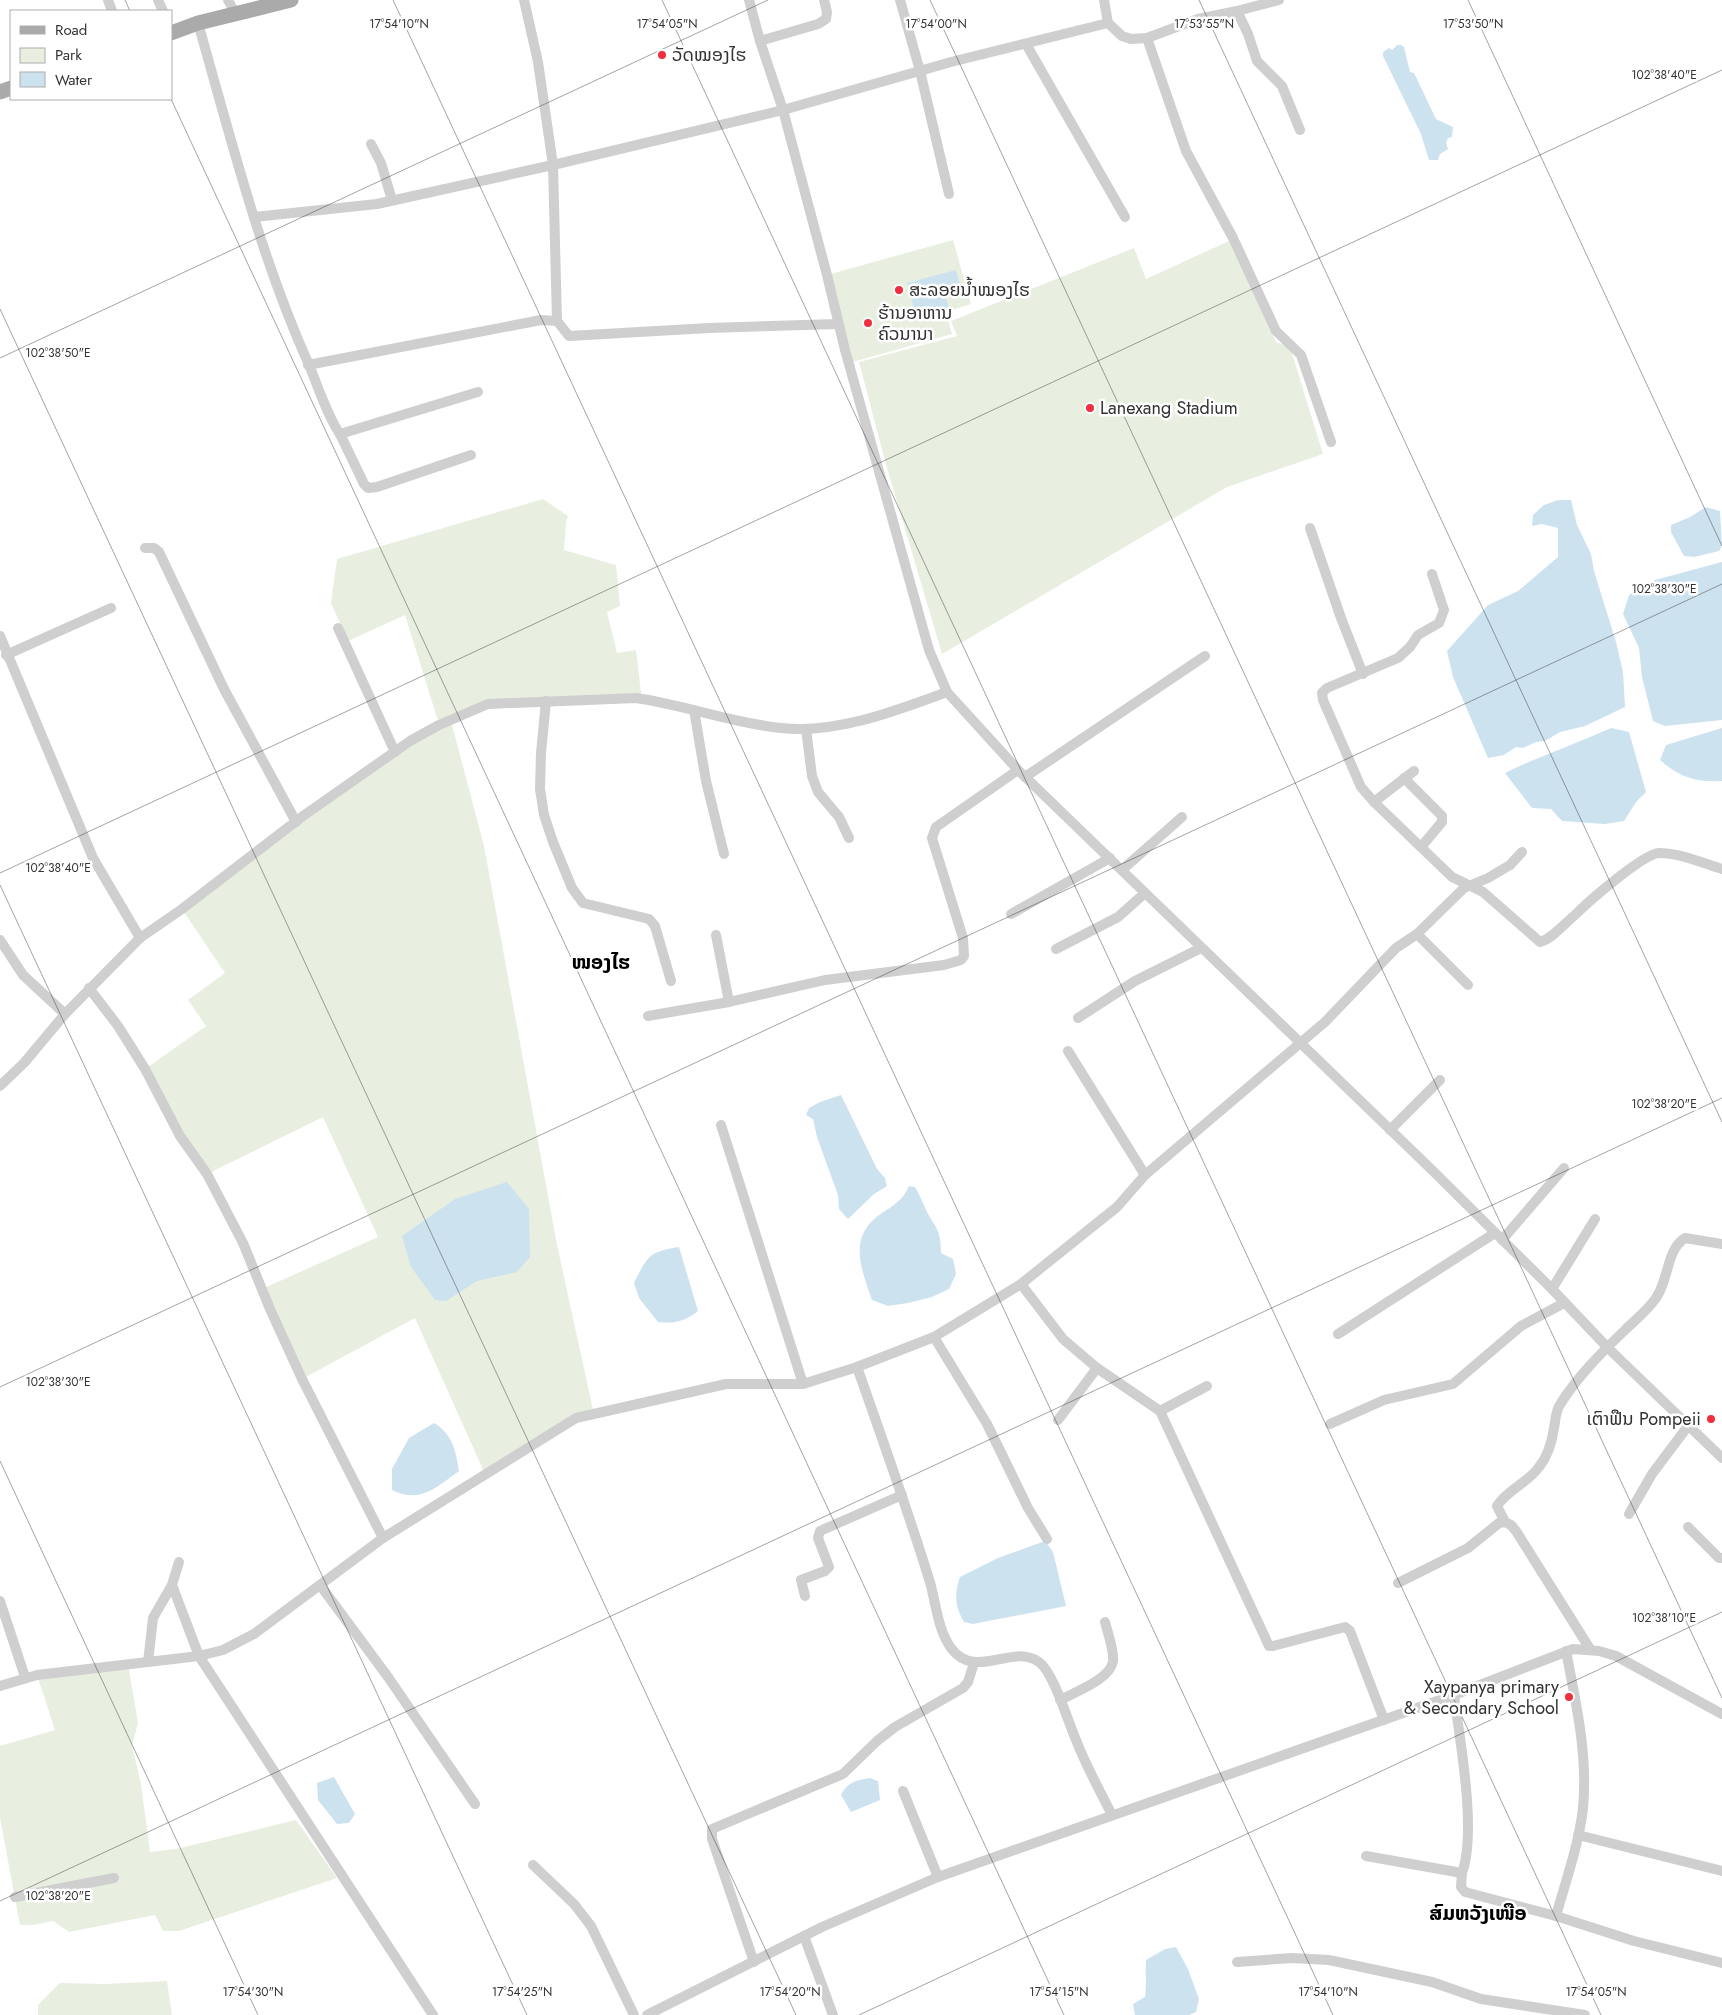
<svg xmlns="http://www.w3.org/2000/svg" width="1722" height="2015" font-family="Jost,'Noto Sans Lao',sans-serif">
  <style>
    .green { fill: #e8efe0 }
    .water { fill: #cce2ef }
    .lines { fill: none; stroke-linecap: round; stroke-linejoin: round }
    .street { stroke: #cfcfcf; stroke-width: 10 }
    .primary { stroke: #aaa; stroke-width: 15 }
    .ticks { fill: none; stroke: #323232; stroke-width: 1; stroke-opacity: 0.45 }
    .poi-dot { fill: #f02e3f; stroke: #fff; stroke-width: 2 }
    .labels { text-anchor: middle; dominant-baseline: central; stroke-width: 5; stroke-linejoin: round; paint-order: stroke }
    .poi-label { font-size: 18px; fill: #323232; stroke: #fff; text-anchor: start }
    .quarter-label { font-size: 20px; font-weight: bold; fill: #000; stroke: #fff }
    .ticks-label { font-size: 12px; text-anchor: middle; fill: #323232; stroke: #fff; stroke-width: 5; stroke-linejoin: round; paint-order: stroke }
  </style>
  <rect width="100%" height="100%" fill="#fff"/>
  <g class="green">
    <polygon points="953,240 971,304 946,312 952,334 849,363 827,275"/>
    <polygon points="1229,241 1276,342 1290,347 1323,454 1227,487 942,654 885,461 859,362 957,336 951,321 1134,248 1146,279"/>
    <polygon points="543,499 568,516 566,522 564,550 616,565 620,606 607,612 617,653 636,650 642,701 534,703 484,710 451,721 484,846 557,1245 594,1414 485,1474 415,1318 302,1379 262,1289 378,1237 323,1117 207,1174 145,1069 206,1026 188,1000 225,973 182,909 439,724 405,615 348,641 331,603 337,559"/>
    <polygon points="128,1664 138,1723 132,1746 141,1784 150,1852 176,1849 296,1820 337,1878 179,1931 163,1931 155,1915 69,1932 53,1921 33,1925 20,1925 0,1818 0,1746 55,1730 37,1675"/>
    <polygon points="167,1981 172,2015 38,2015 38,2005 60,1983 105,1984"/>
  </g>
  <g class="water">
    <polygon points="1397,45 1401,45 1404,47 1410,72 1414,73 1436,119 1453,127 1452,137 1448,138 1446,143 1448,149 1440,154 1438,160 1429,160 1421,134 1383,56 1383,52 1389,48 1392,50"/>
    <polygon points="956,270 960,285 944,290 949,308 916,316 907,283"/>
    <polygon points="1558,500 1571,500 1577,525 1591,554 1594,571 1616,642 1623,672 1625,707 1585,726 1560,732 1545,741 1536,742 1523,748 1516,747 1504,755 1488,758 1453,677 1447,651 1488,605 1518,591 1558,557 1558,528 1542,524 1532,526 1533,515 1544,505"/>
    <polygon points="1706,507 1720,511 1722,545 1719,551 1694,557 1684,556 1671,532 1671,525 1690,517"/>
    <polygon points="1722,562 1722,720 1665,726 1653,721 1642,677 1639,648 1623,614 1629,595 1655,580"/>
    <path d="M1611,728l18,4 17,60 -10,10 -12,19 -19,3 -43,-3 -11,-12 -19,-1 -27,-35c34,-17 71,-29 106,-45z"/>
    <path d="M1722,728v53c-27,1 -41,-3 -62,-21l6,-15z"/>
    <polygon points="841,1095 877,1169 885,1178 887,1186 874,1194 848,1219 839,1209 838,1195 817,1137 813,1119 806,1115 809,1108 820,1102"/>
    <polygon points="507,1182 529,1209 530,1257 517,1272 477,1281 446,1301 435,1300 411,1267 402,1236 455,1199"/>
    <path d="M909,1186l6,1c5,8 8,17 12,25 10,18 14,19 14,41l12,6 3,15 -7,15 -17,8 -24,6 -20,3 -16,-6c-11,-32 -25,-64 10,-87 11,-7 22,-14 27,-27z"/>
    <path d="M679,1247l19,64c-12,10 -24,13 -40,11l-19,-24 -5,-15c14,-27 14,-31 45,-36z"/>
    <path d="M434,1423c18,11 22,27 25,48 -22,16 -39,33 -67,19v-21l17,-31z"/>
    <path d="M1045,1541l8,11 13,54 -93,18 -9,-2c-9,-15 -10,-29 -4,-45l38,-19z"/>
    <polygon points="334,1777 355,1814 349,1823 337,1824 318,1800 317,1783"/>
    <path d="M870,1778l8,3 2,19 -29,12 -10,-17c6,-13 16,-15 29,-17z"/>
    <path d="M1176,1947l12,22 11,30 -3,13 -7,3h-54l-2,-11 12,-7c2,-13 0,-24 1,-37l19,-11z"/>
  </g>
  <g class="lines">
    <g class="street">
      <polyline points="108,0 112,11"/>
      <polyline points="158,0 163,11"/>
      <polyline points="228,0 235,13"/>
      <polyline points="524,0 538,62 553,165 557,321"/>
      <polyline points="749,0 760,41 783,110 827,275 845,350 929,650 947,692 1018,770 1432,1170 1552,1289 1607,1347 1722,1458"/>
      <polyline points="900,0 920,71 949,194"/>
      <polyline points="1104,0 1108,23 1122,36 1131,39 1147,38 1198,19 1237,11 1279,0"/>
      <polyline points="1237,11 1248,34 1257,61 1282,86 1300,130"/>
      <path d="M198,23c33,116 62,233 111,342 9,21 18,51 31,69l138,-42"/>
      <polyline points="1147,38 1186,151 1233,238 1276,331 1301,355 1331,442"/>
      <polyline points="760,41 818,24 826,19 827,12 824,0"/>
      <polyline points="1026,44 1125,217"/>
      <polyline points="371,144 381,163 392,200"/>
      <polyline points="254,217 377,204 553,165 783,110 951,62 1108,23"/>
      <polyline points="308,365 541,320 557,321 569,336 709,328 838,324"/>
      <polyline points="340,434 364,484 368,488 377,487 471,455"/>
      <polyline points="1310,528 1341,618 1363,674"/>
      <polyline points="145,548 154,548 159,552 224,689 296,822"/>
      <path d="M1432,574l12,36 -5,13 -21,12 -8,12 -12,11 -71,30 -5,5 1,7 38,87 13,15 78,75 31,15 57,50c13,-4 25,-19 36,-28 13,-13 67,-60 83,-61 21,0 43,10 63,16"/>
      <polyline points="338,628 395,752"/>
      <polyline points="0,636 93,858 140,938"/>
      <polyline points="6,655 111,608"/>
      <polyline points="546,701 541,753 540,789 544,815 553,842 572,888 583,903 649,919 655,926 671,981"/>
      <polyline points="694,710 706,781 724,854"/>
      <polyline points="806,729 812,776 818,792 839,817 849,838"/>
      <polyline points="1025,777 1205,656"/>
      <polyline points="1404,778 1442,816 1442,822 1421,847"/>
      <polyline points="1374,802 1414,771"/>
      <polyline points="1122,870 1182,817"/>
      <polyline points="1011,914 1110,858"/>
      <polyline points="1417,934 1468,985"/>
      <polyline points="716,935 729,1002"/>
      <polyline points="0,940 23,975 65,1014"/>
      <polyline points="1056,949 1118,917 1145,893"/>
      <polyline points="89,988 118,1026 145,1069 180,1136 207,1174 243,1243 270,1309 302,1379 383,1538"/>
      <polyline points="648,1016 729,1002 825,980 944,965 961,960 964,956 963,938 932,838 936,827 1018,770"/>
      <polyline points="1078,1018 1135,981 1201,948"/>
      <polyline points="1068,1051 1145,1175"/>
      <path d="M0,1086l24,-23 41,-49 75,-76 42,-29 121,-93 107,-75 29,-16 49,-21 148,-6c49,7 96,25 145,30 56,6 114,-17 166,-36"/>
      <polyline points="721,1125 803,1384"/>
      <polyline points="1390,1130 1440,1080"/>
      <polyline points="1502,1240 1564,1168"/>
      <polyline points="1021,1284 1063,1339 1097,1368 1160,1411 1269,1646 1273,1646 1345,1627 1350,1631 1384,1720"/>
      <polyline points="1552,1289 1595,1219"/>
      <polyline points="1338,1334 1495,1233"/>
      <polyline points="934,1337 987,1424 1028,1508 1047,1539"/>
      <path d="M857,1367c25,71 50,141 72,212 7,22 8,50 22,69 24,33 61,-5 88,14 15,11 29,60 37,78 10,26 24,51 36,75"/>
      <polyline points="1160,1411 1207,1386"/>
      <polyline points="1058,1420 1097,1368"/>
      <polyline points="1330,1424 1384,1400 1453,1384 1521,1326 1564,1303"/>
      <polyline points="1629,1514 1652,1474 1688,1426"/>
      <polyline points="1688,1527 1719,1558 1722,1558"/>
      <polyline points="179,1562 172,1585 199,1656 433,2015"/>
      <polyline points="1398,1583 1468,1548 1499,1523 1505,1522"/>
      <polyline points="320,1585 388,1677 475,1804"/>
      <polyline points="805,1596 801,1580 825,1571 829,1567 818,1538 820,1531 902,1495"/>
      <polyline points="0,1601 25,1677"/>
      <path d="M1590,1649l-74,-118 -5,-6 -6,-3 -8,-16c11,-17 31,-23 42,-39 9,-11 13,-25 15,-39 2,-9 1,-17 7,-25 17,-27 40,-50 63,-72 10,-10 24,-21 32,-33 13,-18 10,-48 29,-60l37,6"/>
      <polyline points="148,1662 153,1618 172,1585"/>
      <polyline points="0,1686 37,1675 199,1656 223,1650 254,1634 383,1538 576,1418 726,1384 803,1384 857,1367 934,1337 1021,1284 1117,1207 1145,1175 1325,1022 1396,948 1417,934 1464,888 1488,878 1510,865 1522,852"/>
      <path d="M1454,1695c6,46 23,137 8,178"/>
      <path d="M1060,1700c15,-8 51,-21 53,-39 1,-12 -5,-27 -8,-39"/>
      <polyline points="903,1791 938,1877"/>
      <polyline points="1578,1835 1722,1871"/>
      <polyline points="1366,1856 1462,1873 1461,1887 1465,1892 1556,1916 1634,1941 1722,1963"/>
      <polyline points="533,1865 574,1904 591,1926 634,2015"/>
      <polyline points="15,1897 114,1878"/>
      <path d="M1556,1916c10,-36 23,-72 27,-108 5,-53 -7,-105 -17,-157"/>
      <polyline points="804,1936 833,2015"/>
      <polyline points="754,1962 712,1839 712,1829 843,1774 877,1741 895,1727 963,1688 968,1682 974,1663"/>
      <polyline points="1237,1962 1292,1958 1329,1960 1432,1982 1481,1999 1585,2015"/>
      <polyline points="647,2015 822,1927 938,1877 1454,1695 1573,1649 1599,1651 1616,1656 1722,1714"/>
    </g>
    <g class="primary">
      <polyline points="171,33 198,23 291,0"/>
      <polyline points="0,92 11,88"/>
    </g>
  </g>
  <path class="ticks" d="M125,0l5,11M393,0l940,2015M662,0l939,2015M930,0l792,1698M1199,0l523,1122M1468,0l254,546M171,99l893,1916M0,309l796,1706M0,358l768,-358M0,873l1722,-803M0,885l527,1130M0,1387l1722,-803M0,1461l258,554M0,1901l1722,-803M859,2015l863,-403"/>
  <g class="poi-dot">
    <circle cx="662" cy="55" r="5"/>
    <circle cx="899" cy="290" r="5"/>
    <circle cx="868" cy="323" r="5"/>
    <circle cx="1090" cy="408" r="5"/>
    <circle cx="1711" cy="1419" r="5"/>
    <circle cx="1569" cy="1697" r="5"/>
  </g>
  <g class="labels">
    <g class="poi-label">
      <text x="672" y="55">ວັດໝອງໄຮ</text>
      <text x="909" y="290">ສະລອຍນ້ຳໝອງໄຮ</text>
      <text x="878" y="313">ຮ້ານອາຫານ<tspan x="878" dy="21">ຄົວນານາ</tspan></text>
      <text x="1100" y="408">Lanexang Stadium</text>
      <text x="1701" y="1419" text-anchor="end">ເຕົາຟືນ Pompeii</text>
      <text x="1559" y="1687" text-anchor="end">Xaypanya primary<tspan x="1559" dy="21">&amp; Secondary School</tspan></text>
    </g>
    <g class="quarter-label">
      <text x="601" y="962">ໜອງໄຮ</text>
      <text x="1478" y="1913">ສົມຫວັງເໜືອ</text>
    </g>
  </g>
  <g class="ticks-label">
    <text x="667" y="28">17°54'05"N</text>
    <text x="1204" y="28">17°53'55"N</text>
    <text x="399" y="28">17°54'10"N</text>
    <text x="936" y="28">17°54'00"N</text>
    <text x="1473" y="28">17°53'50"N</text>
    <text x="1664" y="79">102°38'40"E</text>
    <text x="58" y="357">102°38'50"E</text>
    <text x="1664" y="593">102°38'30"E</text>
    <text x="58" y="872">102°38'40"E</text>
    <text x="1664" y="1108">102°38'20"E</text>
    <text x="58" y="1386">102°38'30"E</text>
    <text x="1664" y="1622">102°38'10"E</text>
    <text x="58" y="1900">102°38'20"E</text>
    <text x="253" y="1996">17°54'30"N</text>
    <text x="522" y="1996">17°54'25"N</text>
    <text x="790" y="1996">17°54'20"N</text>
    <text x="1059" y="1996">17°54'15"N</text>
    <text x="1328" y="1996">17°54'10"N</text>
    <text x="1596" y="1996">17°54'05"N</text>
  </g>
  <rect x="10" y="10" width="162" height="90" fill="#ffffff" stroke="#adadad"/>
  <rect x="20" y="26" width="25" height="8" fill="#aaaaaa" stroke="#adadad"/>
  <text x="55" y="35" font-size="15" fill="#323232">Road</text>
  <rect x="20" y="48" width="25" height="15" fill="#e8efe0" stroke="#adadad"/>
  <text x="55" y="60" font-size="15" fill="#323232">Park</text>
  <rect x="20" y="72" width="25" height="15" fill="#cce2ef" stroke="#adadad"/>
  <text x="55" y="85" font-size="15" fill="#323232">Water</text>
</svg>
